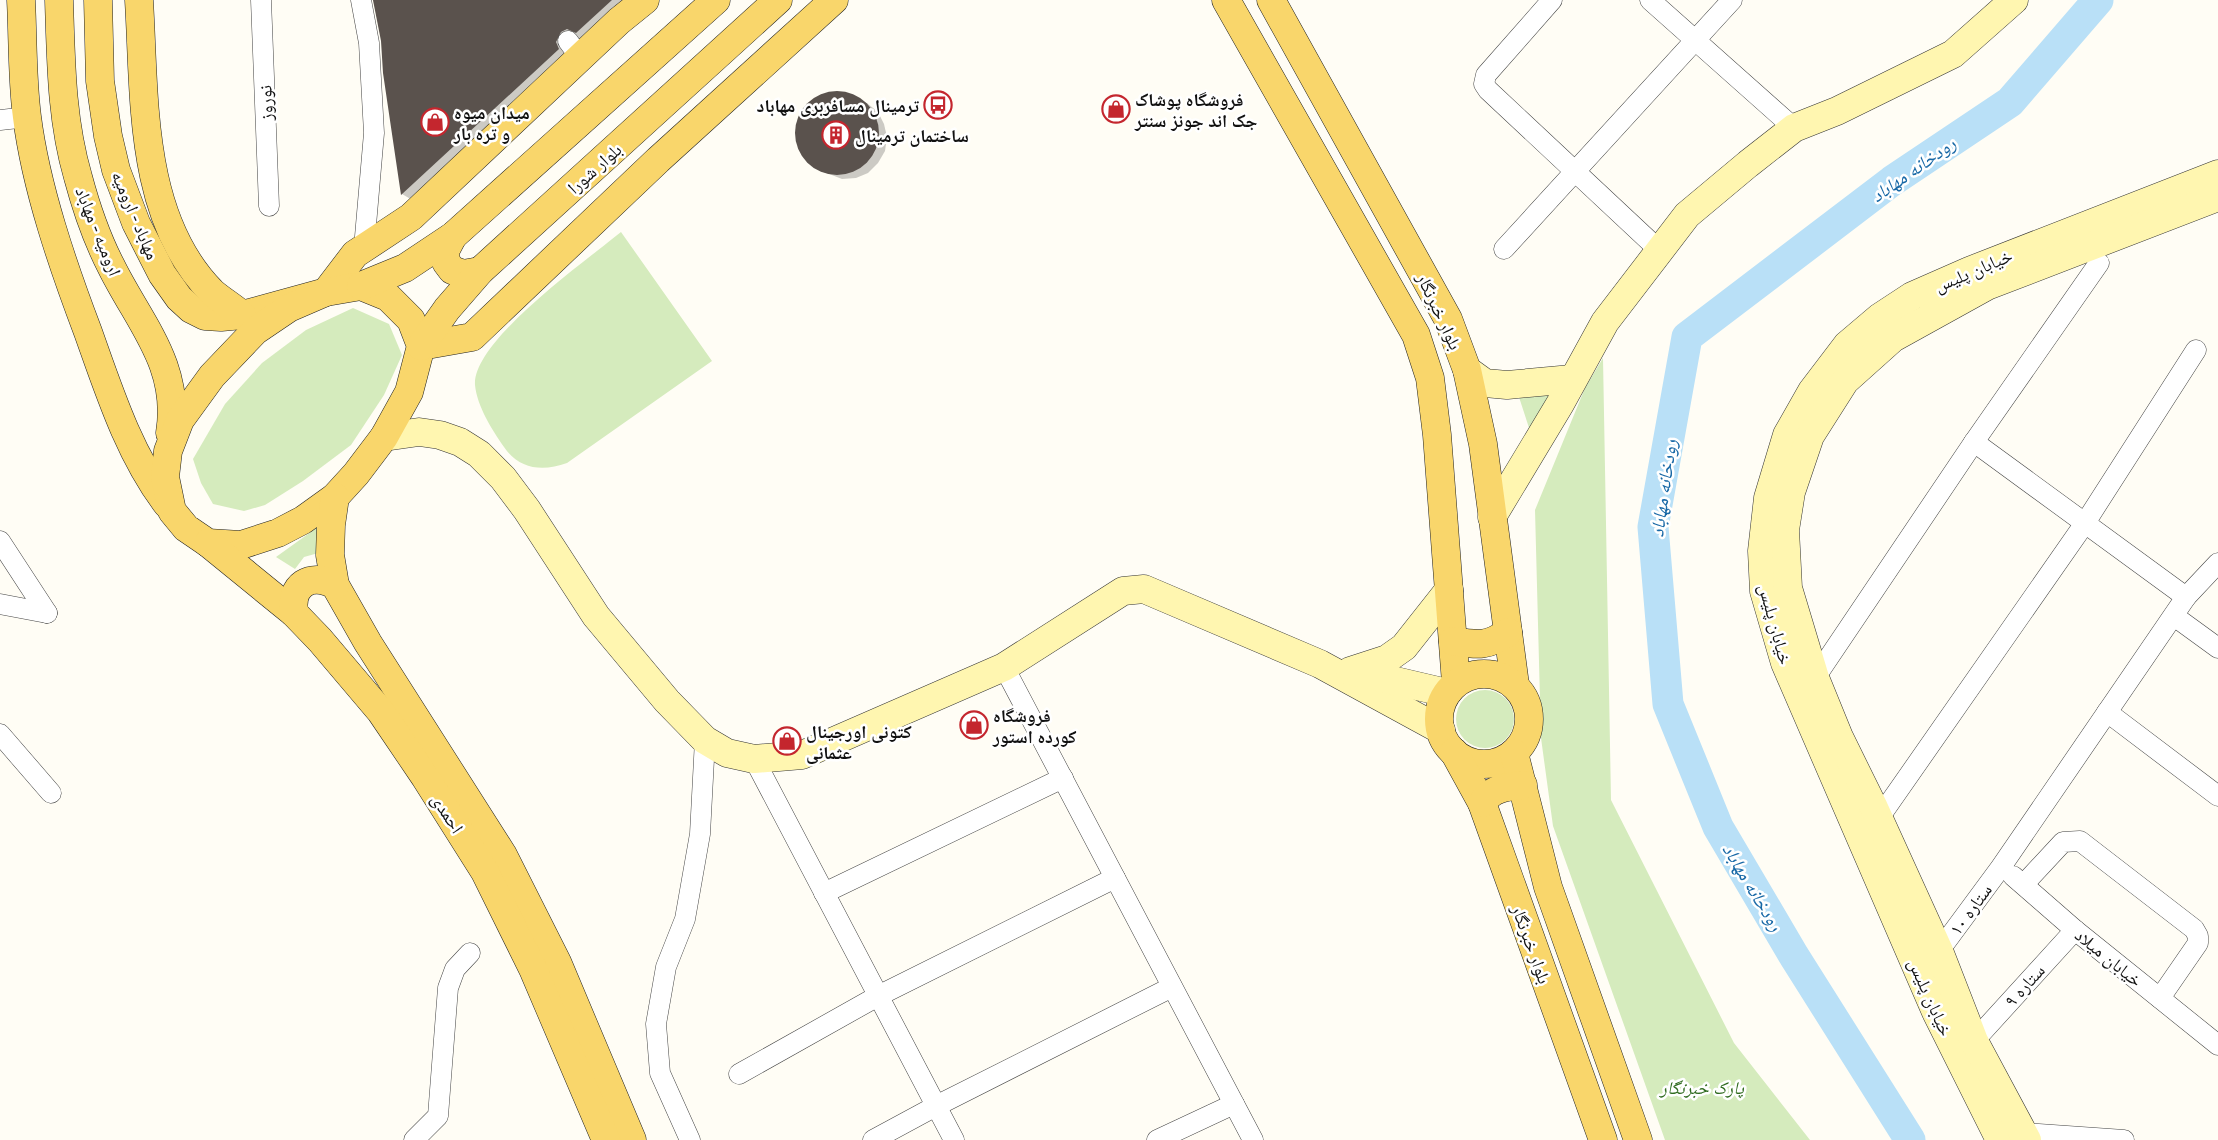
<svg xmlns="http://www.w3.org/2000/svg" width="2218" height="1140" font-family="'Noto Serif','Noto Naskh Arabic',serif">
  <style>
    .green { fill: #d5ebbd }
    .shadow { fill: #0003 }
    .lines { fill: none; stroke-linecap: round; stroke-linejoin: round }
    .river { stroke: #b9e0f7; stroke-width: 31 }
    .building { fill: #5a524d }
    .street-casing { stroke: #444; stroke-width: 21 }
    .secondary-casing { stroke: #333; stroke-width: 29 }
    .primary-casing { stroke: #222; stroke-width: 29 }
    .street { stroke: #fff; stroke-width: 20 }
    .secondary { stroke: #fff6b0; stroke-width: 28 }
    .primary { stroke: #f9d66b; stroke-width: 28 }
    .labels { text-anchor: middle; dominant-baseline: central; stroke-width: 5; stroke-linejoin: round; paint-order: stroke }
    .poi-label { font-size: 18px; font-weight: bold; fill: #111; stroke: #fff; text-anchor: start }
    .street-label { font-size: 18px; fill: #111; stroke: #fff }
    .park-label { font-size: 18px; font-style: italic; fill: #2f6b1f; stroke: #fff }
    .water-label { font-size: 19px; font-style: italic; fill: #1768a6; stroke: #fff }
  </style>
  <rect width="100%" height="100%" fill="#fffdf5"/>
  <g class="green">
    <path d="M621,232l91,129 -145,102c-25,9 -48,6 -63,-16 -12,-17 -27,-41 -29,-62 -3,-44 112,-125 146,-153z"/>
    <polygon points="353,308 389,324 402,355 384,395 351,445 303,481 265,505 244,511 213,504 201,483 193,459 225,404 262,363 306,330"/>
    <polygon points="1603,358 1611,800 1734,1043 1810,1140 1665,1140 1553,826 1541,738 1535,510 1585,388"/>
    <polygon points="1560,389 1532,437 1517,391"/>
    <polygon points="322,524 322,552 304,557 295,569 276,557"/>
    <circle cx="1485" cy="719" r="29"/>
  </g>
  <g class="shadow">
    <polygon points="373,0 640,0 419,204 402,194 382,41"/>
    <polygon points="833,92 846,93 868,104 878,112 884,124 887,137 885,151 878,163 868,173 856,178 842,179 819,170 808,162 800,151 796,138 796,125 801,112 809,102 821,95"/>
  </g>
  <g class="lines">
    <polyline class="river" points="1910,1140 1794,956 1718,827 1668,704 1653,527 1687,337 1892,181 2010,102 2098,0"/>
  </g>
  <g class="building">
    <polygon points="373,0 612,0 576,33 567,29 561,32 556,42 559,49 401,195 383,73 381,41"/>
    <circle cx="837" cy="133" r="42"/>
  </g>
  <g class="lines">
    <g class="street-casing">
      <g id="street">
        <polyline points="261,0 269,206"/>
        <polyline points="361,0 369,43 374,133 364,248"/>
        <polyline points="1552,0 1486,75 1484,84 1488,90 1659,250"/>
        <polyline points="1650,0 1794,128"/>
        <polyline points="568,41 580,57"/>
        <polyline points="0,120 27,117"/>
        <polyline points="1504,249 1732,0"/>
        <polyline points="1974,442 2186,597"/>
        <polyline points="0,541 47,613"/>
        <polyline points="0,604 47,613"/>
        <polyline points="2174,616 2218,648"/>
        <polyline points="1004,667 1253,1140"/>
        <polyline points="1815,678 1974,442 2099,263"/>
        <polyline points="2107,712 2218,796"/>
        <polyline points="0,734 51,793"/>
        <polyline points="754,759 954,1140"/>
        <polyline points="1879,818 2085,523 2196,350"/>
        <polyline points="2013,876 2075,930 2218,1045"/>
        <polyline points="2024,884 2063,842 2080,841 2194,929 2198,936 2198,943 2160,998"/>
        <polyline points="824,893 1063,778"/>
        <polyline points="1939,951 2001,867 2186,597 2218,563"/>
        <polyline points="1974,1041 2075,930"/>
        <polyline points="739,1074 878,996 1115,878"/>
        <polyline points="2023,1133 2124,1140"/>
        <polyline points="414,1140 438,1116 448,988 455,969 470,953"/>
        <polyline points="690,1140 660,1073 656,1024 666,967 685,919 700,834 705,740"/>
        <polyline points="873,1140 936,1106 1172,987"/>
        <polyline points="1157,1140 1234,1104"/>
      </g>
    </g>
    <g class="secondary-casing">
      <g id="secondary">
        <polyline points="1467,370 1485,383 1507,385 1572,379"/>
        <polyline points="384,437 419,432 440,435 460,442 479,454 503,478 527,510 596,616 667,701 705,740 727,753 754,759 802,755 1004,667 1123,591 1144,589 1320,664 1441,730"/>
        <polyline points="1492,517 1560,404 1605,322 1687,215 1748,164 1794,128 1837,111 1953,54 2014,0"/>
        <polyline points="1350,671 1387,659 1404,647 1449,590"/>
        <polyline points="1353,671 1447,693"/>
        <polyline points="2000,1140 1936,1012 1785,663 1764,591 1762,551 1768,498 1787,435 1812,391 1847,345 1880,317 1912,296 1969,271 2218,174"/>
        <polyline points="2027,1140 1974,1041 1939,951 1874,808 1839,737 1815,678 1788,588 1785,530 1791,492 1810,436 1845,381 1893,338 1987,286 2218,197"/>
      </g>
    </g>
    <g class="primary-casing">
      <g id="primary">
        <path d="M21,0c2,39 1,79 6,117 9,71 36,149 61,215 21,59 41,122 79,172"/>
        <path d="M59,0c2,60 2,119 19,177 8,30 19,62 33,89 28,57 70,99 59,167"/>
        <polyline points="98,0 100,81 108,136 116,170 136,223 162,274 179,298 191,309 205,316 221,317 242,315 326,292 355,254 411,217 619,21 645,0"/>
        <path d="M139,0c6,97 -1,217 73,292 9,8 21,15 30,23"/>
        <polyline points="1226,0 1416,335 1430,378 1437,435 1456,683"/>
        <polyline points="1271,0 1448,319 1467,370 1483,444 1515,685"/>
        <polyline points="453,236 445,251 446,262 452,270 463,274 480,271"/>
        <polygon points="361,286 388,297 411,320 421,346 409,392 384,437 356,474 335,497 303,520 278,533 241,545 208,543 186,528 172,511 165,477 168,451 180,420 212,376 255,331 289,308 326,292"/>
        <polyline points="361,286 405,268 453,236 716,0"/>
        <polyline points="421,346 472,337 658,160 834,0"/>
        <polyline points="421,346 447,309 480,271 778,0"/>
        <polyline points="335,497 331,525 330,555 335,585 368,643 503,855 557,962 632,1140"/>
        <polyline points="208,543 294,613 320,640 381,712 425,777 485,872 533,969 606,1140"/>
        <path d="M294,613c-4,-28 16,-41 41,-28"/>
        <path d="M1453,641c24,4 35,6 55,-9"/>
        <circle cx="1484" cy="719" r="45"/>
        <polyline points="1454,752 1482,803 1603,1140"/>
        <polyline points="1514,753 1548,887 1638,1140"/>
        <path d="M1482,803c10,-15 23,-16 41,-18"/>
      </g>
    </g>
    <use href="#street" class="street"/>
    <use href="#secondary" class="secondary"/>
    <use href="#primary" class="primary"/>
  </g>
  <defs>
    <g id="bus-ring" transform="scale(1.4375)"><circle r="9.5" fill="#fff" stroke="#c4262e" stroke-width="1.5"/><path d="M-5-6H5V4H4V6H2V4H-2V6H-4V4H-5ZM-3.5-4V0h7V-4ZM-3.5 1.2v1.5H-2V1.2ZM2 1.2v1.5H3.5V1.2Z" fill="#c4262e"/></g>
    <g id="shop-ring" transform="scale(1.4375)"><circle r="9.5" fill="#fff" stroke="#c4262e" stroke-width="1.5"/><path d="M-5-2.5h2.3a2.7 3.5 0 0 1 5.4 0H5L5.5 6h-11ZM-1.5-2.5h3a1.5 2.3 0 0 0-3 0Z" fill="#c4262e"/></g>
    <g id="building-ring" transform="scale(1.4375)"><circle r="9.5" fill="#fff" stroke="#c4262e" stroke-width="1.5"/><path d="M-4-6H4V6H1V3H-1V6H-4ZM-2.5-4.3h1.7v1.8h-1.7ZM.8-4.3h1.7v1.8H.8ZM-2.5-1h1.7V.8h-1.7ZM.8-1h1.7V.8H.8Z" fill="#c4262e"/></g>
  </defs>
  <g fill-rule="evenodd">
    <use href="#bus-ring" x="938" y="105"/>
    <use href="#shop-ring" x="1116" y="109"/>
    <use href="#shop-ring" x="435" y="122"/>
    <use href="#building-ring" x="836" y="135"/>
    <use href="#shop-ring" x="974" y="725"/>
    <use href="#shop-ring" x="787" y="741"/>
  </g>
  <g class="labels">
    <g class="poi-label">
      <text x="1135" y="99">فروشگاه پوشاک<tspan x="1135" dy="21">جک اند جونز سنتر</tspan></text>
      <text x="919" y="105" text-anchor="end">ترمینال مسافربری مهاباد</text>
      <text x="454" y="112">میدان میوه<tspan x="454" dy="21">و تره بار</tspan></text>
      <text x="855" y="135">ساختمان ترمینال</text>
      <text x="993" y="715">فروشگاه<tspan x="993" dy="21">کورده استور</tspan></text>
      <text x="806" y="731">کتونی اورجینال<tspan x="806" dy="21">عثمانی</tspan></text>
    </g>
    <g class="street-label">
      <text transform="translate(265 103) rotate(-92)">نوروز</text>
      <text transform="translate(594 168) rotate(-42)">بلوار شورا</text>
      <text transform="translate(136 215) rotate(67)">مهاباد - ارومیه</text>
      <text transform="translate(99 231) rotate(68)">ارومیه - مهاباد</text>
      <text transform="translate(1973 270) rotate(-23)">خیابان پلیس</text>
      <text transform="translate(1440 311) rotate(65)">بلوار خبرنگار</text>
      <text transform="translate(1776 624) rotate(75)">خیابان پلیس</text>
      <text transform="translate(448 813) rotate(57)">احمدی</text>
      <text transform="translate(1970 909) rotate(-54)">ستاره ۱۰</text>
      <text transform="translate(1532 944) rotate(70)">بلوار خبرنگار</text>
      <text transform="translate(2109 957) rotate(39)">خیابان میلاد</text>
      <text transform="translate(2024 985) rotate(-48)">ستاره ۹</text>
      <text transform="translate(1931 997) rotate(66)">خیابان پلیس</text>
    </g>
    <g class="park-label">
      <text x="1702" y="1087">پارک خبرنگار</text>
    </g>
    <g class="water-label">
      <text transform="translate(1913 169) rotate(-35)">رودخانه مهاباد</text>
      <text transform="translate(1663 488) rotate(-82)">رودخانه مهاباد</text>
      <text transform="translate(1753 887) rotate(59)">رودخانه مهاباد</text>
    </g>
  </g>
</svg>
